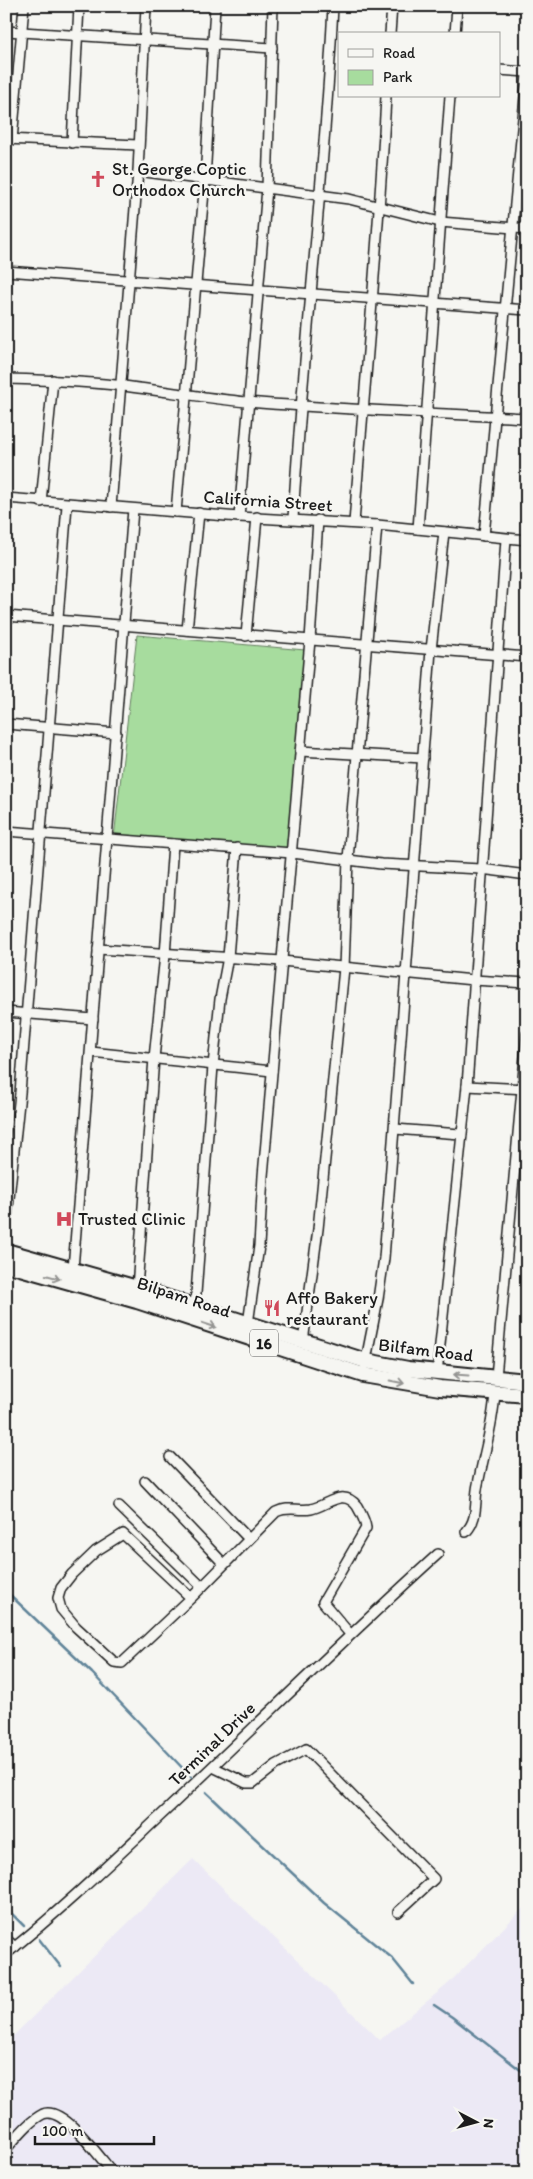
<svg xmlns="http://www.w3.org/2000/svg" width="533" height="2179" font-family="Itim,sans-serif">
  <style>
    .built { fill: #ece9f5 }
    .green { fill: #a7dc9e; stroke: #627c5d }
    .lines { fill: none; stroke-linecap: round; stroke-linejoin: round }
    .stream { stroke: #608499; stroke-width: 2.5 }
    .minor-casing { stroke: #1c1c1c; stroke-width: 12 }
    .primary-casing { stroke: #1c1c1c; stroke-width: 18 }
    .minor { stroke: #f6f6f2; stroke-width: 9 }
    .primary { stroke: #f6f6f2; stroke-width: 14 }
    .oneway { stroke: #949492 }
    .labels { text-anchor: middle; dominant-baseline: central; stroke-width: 5; stroke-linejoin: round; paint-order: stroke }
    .shield { fill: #f6f6f2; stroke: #5d5d5c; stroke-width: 1 }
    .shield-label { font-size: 16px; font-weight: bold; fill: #1c1c1c }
    .poi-label { font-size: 18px; fill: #1c1c1c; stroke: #f6f6f2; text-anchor: start }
    .street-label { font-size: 18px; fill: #1c1c1c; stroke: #f6f6f2 }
  </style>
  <rect width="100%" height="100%" fill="#f6f6f2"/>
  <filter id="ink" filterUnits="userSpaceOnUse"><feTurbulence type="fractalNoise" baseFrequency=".02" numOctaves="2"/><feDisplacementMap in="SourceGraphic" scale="10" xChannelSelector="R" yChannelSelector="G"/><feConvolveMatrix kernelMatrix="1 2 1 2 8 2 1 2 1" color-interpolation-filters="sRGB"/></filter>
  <g filter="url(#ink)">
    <polygon class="built" points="193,1859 380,2040 448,1984 527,1904 527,2173 6,2173 6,2043"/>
    <polygon class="green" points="137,635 305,650 286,853 114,838"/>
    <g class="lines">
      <g class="stream">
        <polyline points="6,1591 92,1673 191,1777"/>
        <polyline points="206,1792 324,1903 392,1958 413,1984"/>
        <polyline points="6,1908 24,1926"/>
        <polyline points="39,1939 61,1967"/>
        <polyline points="434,2005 452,2017 527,2075"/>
      </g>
      <g class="minor-casing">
        <g id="minor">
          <polyline points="6,31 272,48"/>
          <polyline points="390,34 392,6"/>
          <polyline points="455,34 457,6"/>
          <polyline points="499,70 527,72"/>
          <polyline points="6,139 138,145"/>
          <polyline points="12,140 24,6"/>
          <polyline points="72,143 79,6"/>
          <polyline points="138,171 349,199 440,222 527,229"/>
          <polyline points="6,271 527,310"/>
          <path d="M6,379c39,1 79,2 117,7 42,5 83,12 124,16 93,8 187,11 280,16"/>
          <polyline points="6,498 239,517 377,525 527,540"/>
          <polyline points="41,502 53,380"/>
          <polyline points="111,507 138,171 146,6"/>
          <polyline points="176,512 205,180 215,6"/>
          <polyline points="6,515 7,498"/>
          <polyline points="239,517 267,188 273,6"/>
          <path d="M293,519c10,-171 32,-341 40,-513"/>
          <path d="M354,523c11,-142 25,-284 32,-427"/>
          <polyline points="418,529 450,96"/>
          <polyline points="484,536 527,75"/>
          <polyline points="6,616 527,657"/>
          <polyline points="187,630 199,513"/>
          <polyline points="246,636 257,517"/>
          <polyline points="6,724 116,733"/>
          <polyline points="300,751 423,758"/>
          <polyline points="6,831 292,853 381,864 481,869 527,875"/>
          <polyline points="98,949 282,961 473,980 527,983"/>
          <polyline points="6,1012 93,1019"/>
          <polyline points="91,1052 272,1071"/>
          <polyline points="467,1086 527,1089"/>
          <polyline points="395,1129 460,1134"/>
          <polyline points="6,1227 20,1093 67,505"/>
          <polyline points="73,1269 133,509"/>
          <polyline points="137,1288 154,1058 165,955 173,844"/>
          <polyline points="195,1307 213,1066 220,999 228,957 237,848"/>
          <polyline points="248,1324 259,1246 263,1176 310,640 318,520"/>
          <polyline points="303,1342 318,1229 344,968 348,859 377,525"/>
          <polyline points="365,1365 378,1299 384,1258 431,650 444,532"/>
          <polyline points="437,1373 467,1086 506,539"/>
          <polyline points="496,1377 527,1034"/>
          <polyline points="170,1457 249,1539"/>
          <polyline points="145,1481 224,1564"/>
          <polyline points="119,1506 202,1587"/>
          <path d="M466,1532c13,-14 8,-31 12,-48 6,-31 15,-59 17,-91"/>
          <path d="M191,1598l-68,-64 -27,17 -24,23 -11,14 -3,10 3,11 15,18 38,35 8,1 69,-65 11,-11 74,-75c12,-6 22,-1 35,-3 16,-3 32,-22 46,-3 4,7 8,14 9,22l-43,74 27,32"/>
          <polyline points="213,1767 246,1783 253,1783 276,1765 306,1749 434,1879 398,1912"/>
          <polyline points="6,1939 15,1947"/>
          <path d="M6,1954c53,-42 102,-89 152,-136 94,-88 185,-178 280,-264"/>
          <path d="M6,2149c11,-12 23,-28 37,-35 20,-9 58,45 70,59"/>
        </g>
      </g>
      <g class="primary-casing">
        <g id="primary">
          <polyline points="6,1251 137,1288 366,1361 408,1369 527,1381"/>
          <polyline points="6,1264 137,1301 363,1375 440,1388 527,1395"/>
        </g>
      </g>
      <use href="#minor" class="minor"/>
      <use href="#primary" class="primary"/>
    </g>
    <defs><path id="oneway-shaft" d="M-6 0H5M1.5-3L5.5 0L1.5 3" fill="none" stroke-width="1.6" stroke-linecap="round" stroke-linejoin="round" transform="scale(1.25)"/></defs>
    <g class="oneway">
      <use href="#oneway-shaft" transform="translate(53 1277) rotate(15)"/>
      <use href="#oneway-shaft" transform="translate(209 1325) rotate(18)"/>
      <use href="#oneway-shaft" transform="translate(461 1375) rotate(-176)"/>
      <use href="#oneway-shaft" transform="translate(397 1382) rotate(11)"/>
    </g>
  </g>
  <defs>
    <g id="church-bare" transform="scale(1.35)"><path d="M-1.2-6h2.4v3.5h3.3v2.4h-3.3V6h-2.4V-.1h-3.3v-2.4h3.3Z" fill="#d1495b" stroke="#f6f6f2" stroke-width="2.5" paint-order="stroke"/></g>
    <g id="hospital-bare" transform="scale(1.35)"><path d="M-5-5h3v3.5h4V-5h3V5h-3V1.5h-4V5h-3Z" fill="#d1495b" stroke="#f6f6f2" stroke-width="2.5" paint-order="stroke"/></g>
    <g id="restaurant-bare" transform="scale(1.35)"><path d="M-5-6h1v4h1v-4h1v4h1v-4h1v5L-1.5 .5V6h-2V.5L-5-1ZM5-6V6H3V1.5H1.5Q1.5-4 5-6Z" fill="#d1495b" stroke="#f6f6f2" stroke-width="2.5" paint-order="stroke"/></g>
  </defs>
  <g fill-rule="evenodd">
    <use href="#church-bare" x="98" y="179"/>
    <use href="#hospital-bare" x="64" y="1219"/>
    <use href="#restaurant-bare" x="272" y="1308"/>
  </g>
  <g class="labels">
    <rect class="shield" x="250" y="1329.5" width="28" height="27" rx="4"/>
    <g class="shield-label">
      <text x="264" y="1343">16</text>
    </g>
    <g class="poi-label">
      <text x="112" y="169">St. George Coptic<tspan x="112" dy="21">Orthodox Church</tspan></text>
      <text x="78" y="1219">Trusted Clinic</text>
      <text x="286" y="1298">Affo Bakery<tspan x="286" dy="21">restaurant</tspan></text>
    </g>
    <g class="street-label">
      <text transform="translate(268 501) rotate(4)">California Street</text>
      <text transform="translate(184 1297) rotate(18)">Bilpam Road</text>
      <text transform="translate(426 1350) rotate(7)">Bilfam Road</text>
      <text transform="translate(212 1744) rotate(-44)">Terminal Drive</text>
    </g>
  </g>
  <rect width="533" height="2179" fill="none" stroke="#f6f6f2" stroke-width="25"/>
  <rect x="12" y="12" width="508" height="2154" fill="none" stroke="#1c1c1c" stroke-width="2" filter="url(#ink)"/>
  <rect x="338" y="32" width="162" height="65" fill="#f6f6f2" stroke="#9f9f9c"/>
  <rect x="348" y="49" width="25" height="8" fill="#f6f6f2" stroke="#9f9f9c"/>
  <text x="383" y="58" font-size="15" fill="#1c1c1c">Road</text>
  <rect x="348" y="70" width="25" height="15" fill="#a7dc9e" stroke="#9f9f9c"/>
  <text x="383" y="82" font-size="15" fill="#1c1c1c">Park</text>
  <g transform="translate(476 2122) rotate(96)" stroke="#f6f6f2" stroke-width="4" paint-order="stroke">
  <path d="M0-4L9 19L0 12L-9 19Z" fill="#1c1c1c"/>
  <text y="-8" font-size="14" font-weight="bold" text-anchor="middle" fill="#1c1c1c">N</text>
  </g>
  <path d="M35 2136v8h119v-8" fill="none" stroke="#1c1c1c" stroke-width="2.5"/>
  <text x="42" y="2136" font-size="15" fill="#1c1c1c" stroke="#f6f6f2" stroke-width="4" paint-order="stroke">100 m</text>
</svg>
